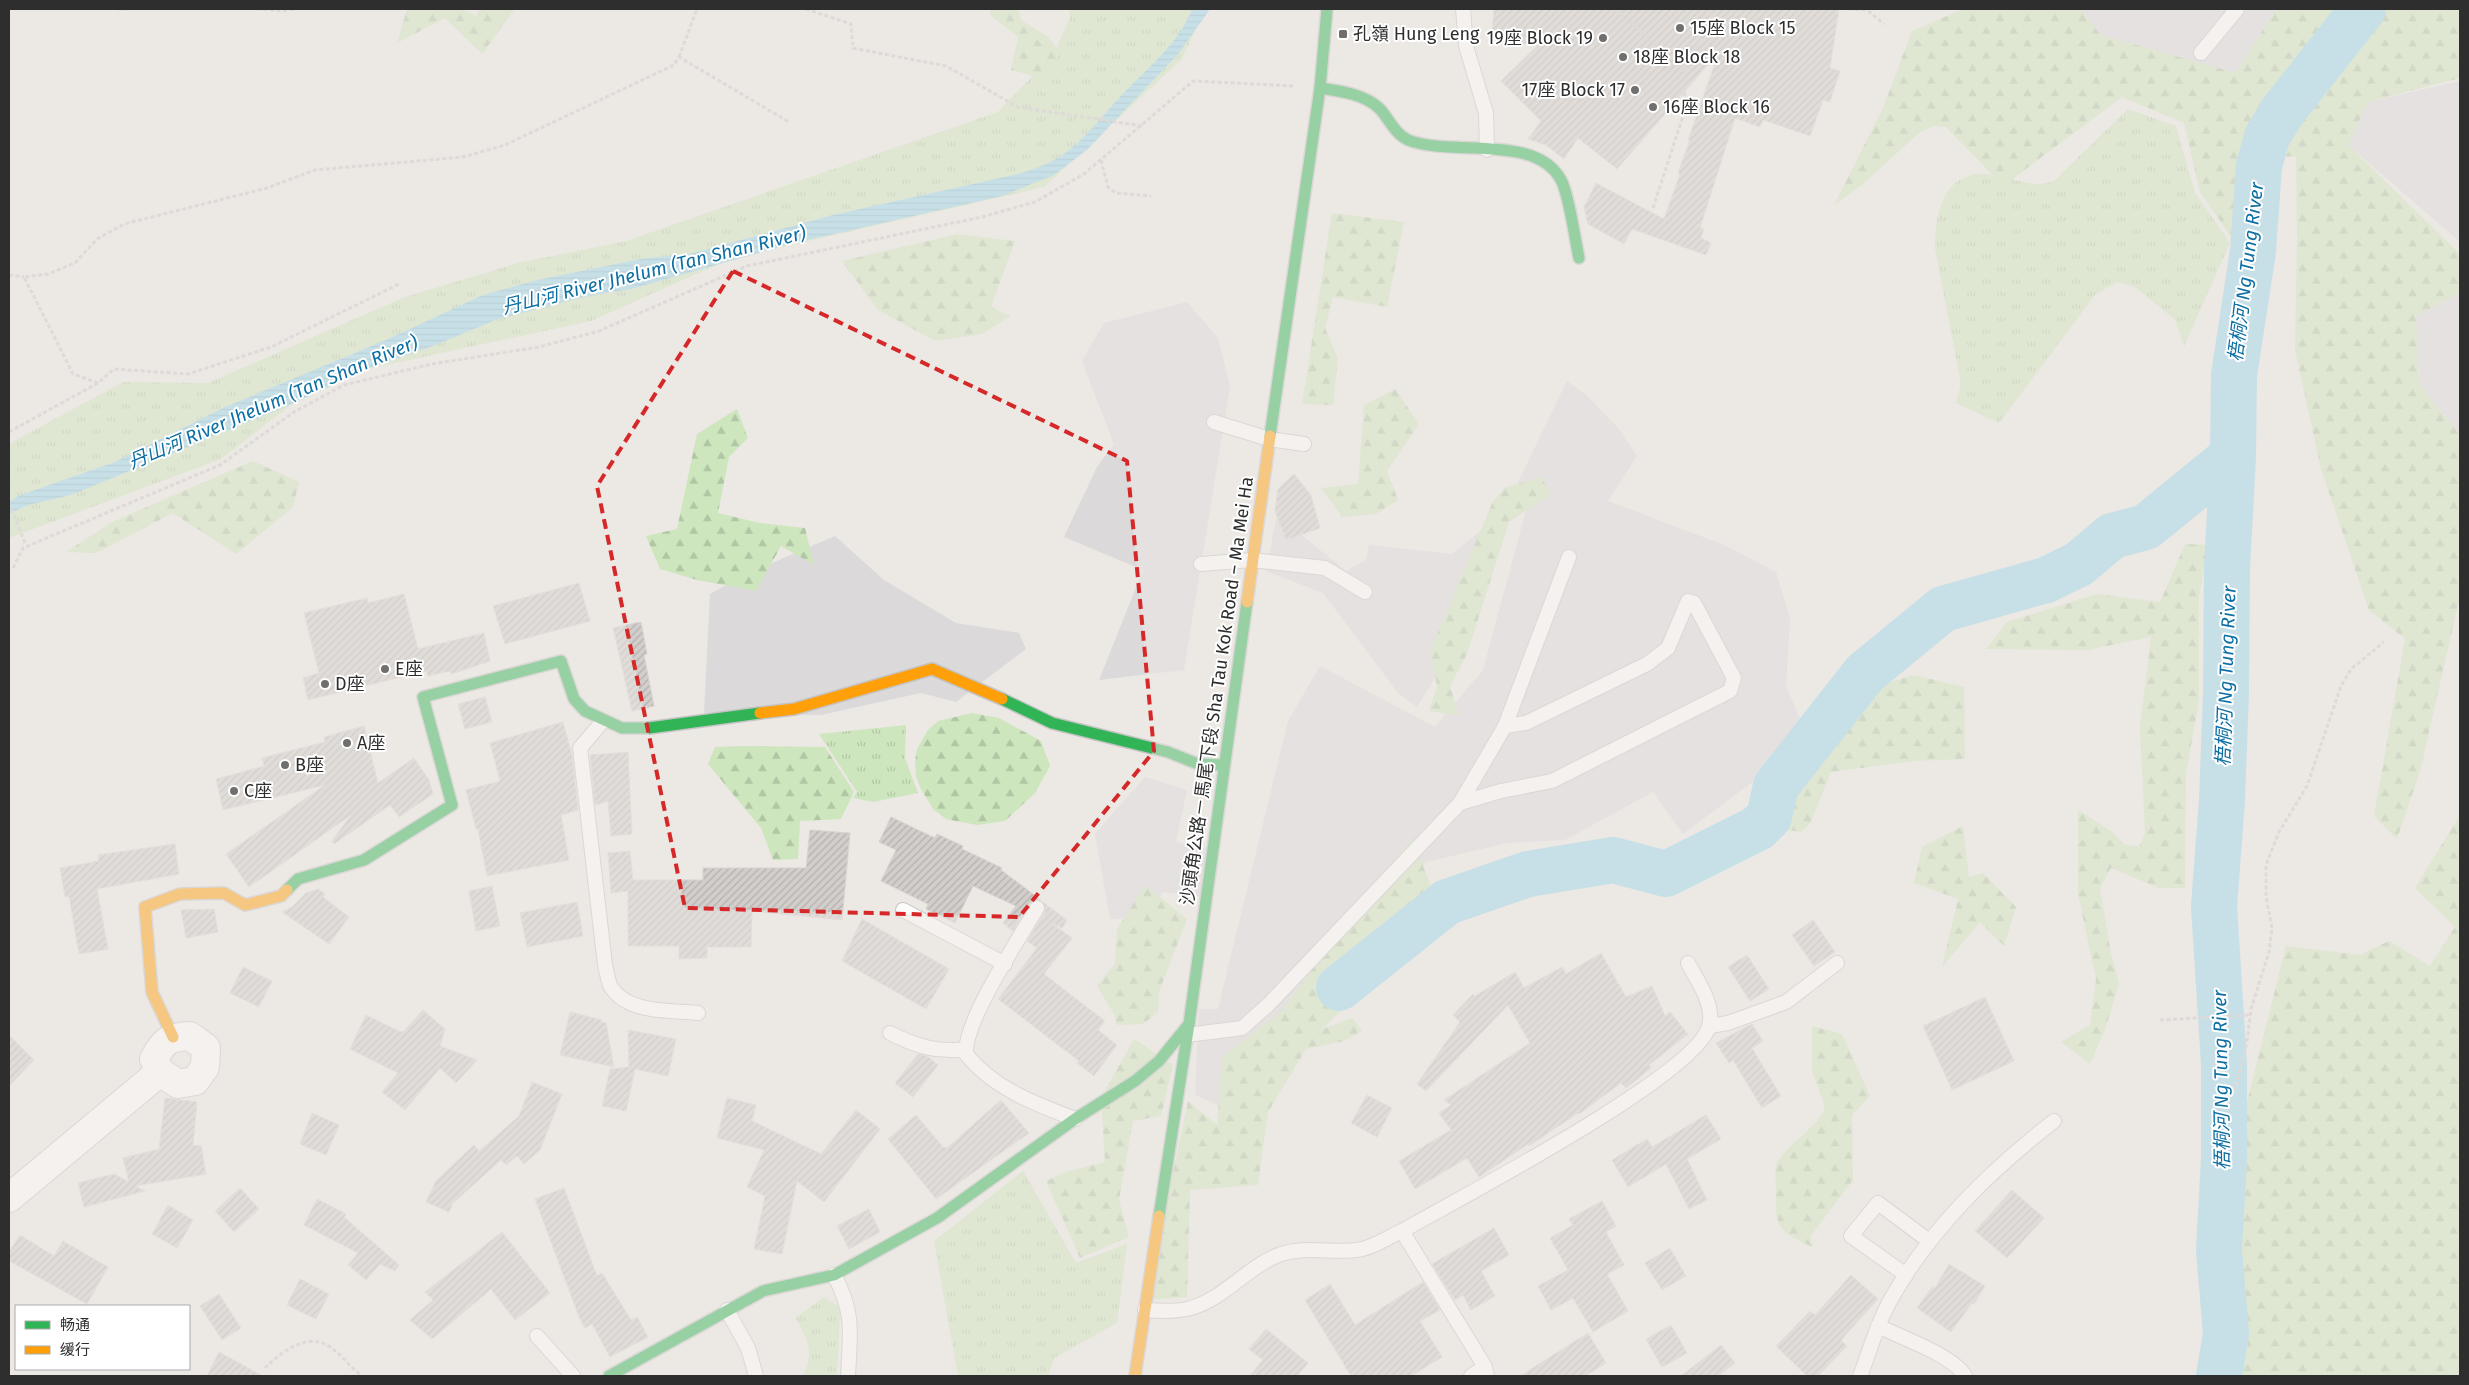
<svg xmlns="http://www.w3.org/2000/svg" width="2469" height="1385" font-family="'Fira Sans','Noto Sans SC',sans-serif">
  <style>
    .industrial { fill: #dcd9db }
    .grass { fill: url(#grass-tufts) }
    .forest { fill: url(#forest-firs) }
    .water { fill: url(#water-rules) }
    .lines { fill: none; stroke-linecap: round; stroke-linejoin: round }
    .river { stroke: #99d6ec; stroke-width: 46 }
    .building { fill: url(#building-hatch); stroke: #d7d4d0 }
    .lane-casing { stroke: #c5c4c5; stroke-width: 16 }
    .street-casing { stroke: #c5c4c5; stroke-width: 30 }
    .fast-casing { stroke: #c5c4c5; stroke-width: 14 }
    .slow-casing { stroke: #c5c4c5; stroke-width: 14 }
    .path { stroke: #c9c9c8; stroke-width: 3; stroke-dasharray: 4 2.5; stroke-linecap: butt }
    .lane { stroke: #fcfcfb; stroke-width: 14 }
    .street { stroke: #fcfcfb; stroke-width: 28 }
    .fast { stroke: #30b455; stroke-width: 11 }
    .slow { stroke: #ff9f0a; stroke-width: 11 }
    .marked { fill: none; stroke: #d62828; stroke-width: 4; stroke-dasharray: 10 6; stroke-linejoin: round }
    .poi-dot { fill: #706f6e; stroke: #fff; stroke-width: 2 }
    .labels { text-anchor: middle; dominant-baseline: central; stroke-width: 4; stroke-linejoin: round; paint-order: stroke }
    .poi-label { font-size: 18px; fill: #2e2e2e; stroke: #fff; text-anchor: start }
    .street-label { font-size: 18px; fill: #2e2e2e; stroke: #fff }
    .water-label { font-size: 19px; font-style: italic; fill: #0d6fa3; stroke: #fff }
  </style>
  <defs>
    <pattern id="grass-tufts" width="24" height="20" patternUnits="userSpaceOnUse" patternTransform="scale(1.25)"><rect width="24" height="20" fill="#cee6be"/><path d="M3 7l-1-3M5 7V3M7 7l1-3M15 17l-1-3M17 17v-4M19 17l1-3" fill="none" stroke="#b1c6a4"/></pattern>
    <pattern id="forest-firs" width="22" height="20" patternUnits="userSpaceOnUse" patternTransform="scale(1.25)"><rect width="22" height="20" fill="#cee6be"/><path d="M5 1l3.5 6h-7zM16 11l3.5 6h-7z" fill="#b1c6a4"/></pattern>
    <pattern id="water-rules" width="6" height="5" patternUnits="userSpaceOnUse" patternTransform="scale(1.25)"><rect width="6" height="5" fill="#99d6ec"/><path d="M0 2.5h6" fill="none" stroke="#84b8cb"/></pattern>
    <pattern id="building-hatch" width="6" height="6" patternUnits="userSpaceOnUse" patternTransform="scale(1.25)"><rect width="6" height="6" fill="#d1cecb"/><path d="M-1 1l2-2M0 6l6-6M5 7l2-2" fill="none" stroke="#b4b1af"/></pattern>
  </defs>
  <rect width="100%" height="100%" fill="#ece8e4"/>
  <g class="industrial">
    <polygon points="2079,9 2276,9 2236,74 2101,35"/>
    <polygon points="2460,81 2460,242 2348,145 2368,102"/>
    <polygon points="2460,293 2460,435 2419,384 2416,315"/>
    <polygon points="1187,302 1218,338 1230,386 1184,670 1099,680 1143,570 1064,537 1097,467 1114,444 1082,361 1104,323"/>
    <polygon points="1567,381 1586,395 1619,429 1637,456 1608,501 1724,545 1776,572 1790,618 1786,686 1800,719 1775,765 1683,834 1653,792 1565,840 1507,843 1426,862 1232,1111 1195,1095 1199,1009 1218,1009 1288,721 1320,666 1435,727 1483,670 1531,492 1518,482"/>
    <polygon points="1277,515 1346,571 1366,560 1369,545 1452,554 1488,525 1475,613 1417,707 1398,693 1323,593 1266,571"/>
    <polygon points="835,536 884,580 956,623 1019,633 1026,649 956,702 921,693 821,715 704,713 710,594 746,574"/>
    <polygon points="1145,777 1187,790 1176,842 1213,850 1206,897 1162,892 1153,918 1110,919 1095,834"/>
  </g>
  <g class="grass">
    <polygon points="1069,9 1205,9 1182,59 1044,187 730,259 591,321 367,369 292,404 221,459 9,538 9,444 123,382 208,383 405,297 518,263 626,241 998,112 1054,53 1070,18"/>
    <path d="M2128,109l48,17 19,67 35,50 -46,103 -9,-26 -40,-33 -18,-5 -22,13 -96,128 -43,-20 5,-19 -2,-11 -24,-124c0,-30 5,-70 42,-75 12,-1 26,4 37,6 14,3 28,7 41,0z"/>
    <polygon points="906,725 905,758 918,793 873,802 853,798 857,792 819,734"/>
    <polygon points="1023,1171 1076,1263 1127,1244 1117,1323 1054,1358 1048,1376 958,1376 934,1241"/>
    <path d="M824,1297l14,9 2,8 -3,62h-34c12,-23 5,-37 -8,-58z"/>
  </g>
  <g class="forest">
    <polygon points="407,9 463,9 476,16 480,9 515,9 482,54 445,18 397,43"/>
    <polygon points="989,9 1018,9 1021,20 1048,37 1061,53 1042,78 1011,70 1018,37 991,16"/>
    <polygon points="1963,9 2080,9 2101,35 2236,73 2276,9 2460,9 2460,78 2368,102 2348,145 2460,254 2460,293 2416,316 2419,384 2460,435 2460,604 2458,605 2420,771 2397,839 2374,816 2405,639 2369,610 2321,469 2295,350 2297,238 2296,156 2255,159 2232,238 2200,192 2184,123 2122,97 2003,186 1946,127 1933,126 1920,132 1863,184 1834,205 1883,108 1912,31"/>
    <polygon points="1332,213 1404,222 1387,307 1333,297 1325,328 1338,359 1333,405 1302,404"/>
    <polygon points="958,234 1015,241 991,307 1010,316 982,334 935,341 878,310 842,261"/>
    <polygon points="1395,389 1419,424 1387,471 1398,500 1376,514 1342,517 1321,488 1358,484 1364,405"/>
    <polygon points="737,409 748,438 729,457 718,513 760,523 805,528 814,565 781,546 756,591 697,580 660,569 646,536 677,529 697,434"/>
    <polygon points="253,461 299,482 293,507 236,554 173,513 96,553 66,552 112,522"/>
    <polygon points="1542,477 1551,495 1509,522 1467,654 1450,686 1459,716 1429,711 1437,686 1430,651 1493,501 1506,487"/>
    <polygon points="2185,544 2209,545 2199,596 2199,700 2186,775 2185,888 2159,888 2111,868 2100,888 2111,954 2119,983 2106,1027 2090,1064 2061,1042 2090,1025 2096,979 2078,894 2078,810 2111,831 2124,844 2139,847 2145,834 2140,727 2151,637 2087,650 1986,649 2007,622 2097,594 2160,602"/>
    <polygon points="1914,675 1964,687 1965,759 1914,761 1831,772 1810,824 1801,832 1773,828 1780,802 1795,769 1814,773 1875,686"/>
    <polygon points="972,713 999,718 1041,741 1050,766 1035,793 1005,821 977,825 946,819 933,809 921,789 916,777 915,761 917,749 928,730 938,721"/>
    <polygon points="749,746 825,747 854,792 841,819 800,821 798,859 773,860 761,828 708,764 715,747"/>
    <polygon points="2460,815 2460,1376 2206,1376 2227,1270 2246,1106 2286,946 2360,955 2389,941 2430,966 2455,927 2415,888"/>
    <polygon points="1963,826 1969,877 1983,873 2016,907 2004,946 1980,922 1942,967 1958,899 1914,883 1922,847"/>
    <polygon points="1412,838 1430,884 1461,916 1399,956 1322,1029 1352,1018 1362,1031 1344,1041 1306,1049 1268,1112 1258,1185 1190,1190 1187,1297 1146,1300 1188,1101 1217,1125 1222,1057 1281,1011"/>
    <polygon points="1145,885 1187,919 1159,992 1158,1012 1143,1024 1117,1025 1114,1014 1097,986 1115,963 1117,929"/>
    <path d="M1812,1026l30,8 28,62 -18,19 1,65 -43,57 3,10c-37,-16 -38,-20 -37,-60 0,-7 -2,-20 2,-26 14,-21 38,-32 47,-54l-13,-36z"/>
    <polygon points="1134,1039 1173,1065 1161,1116 1133,1121 1119,1200 1129,1237 1080,1258 1046,1181 1065,1172 1105,1162 1101,1098"/>
  </g>
  <path class="water" d="M1192,9h18l-31,44 -91,96 -34,26 -52,21 -208,47 -163,46 -44,7 -89,23 -65,27 -66,23 -75,35 -221,91 -43,10 -19,9v-12l9,-6 97,-34 108,-54 163,-68 97,-45 54,-15 104,-21 48,-5 144,-39 189,-42c15,-5 29,-10 42,-19 21,-15 38,-38 56,-57 25,-27 59,-53 72,-88z"/>
  <g class="lines">
    <g class="river">
      <polyline points="1339,988 1447,902 1528,874 1613,860 1666,874 1758,828 1769,817 1776,786 1865,673 1943,609 2046,580 2079,564 2112,536 2146,527 2233,456"/>
      <polyline points="2219,1376 2226,1334 2219,1250 2224,1159 2224,1064 2214,906 2222,801 2226,693 2227,568 2233,456 2234,375 2253,251 2259,166 2267,137 2282,112 2363,9"/>
    </g>
  </g>
  <g class="building">
    <polygon points="1494,9 1839,9 1830,68 1840,71 1830,102 1823,100 1810,136 1763,120 1760,127 1735,118 1700,228 1704,229 1701,238 1711,243 1706,255 1632,229 1624,244 1588,224 1584,207 1596,183 1664,219 1680,174 1678,173 1690,140 1688,140 1719,52 1617,169 1578,138 1564,159 1546,145 1528,139 1541,121 1501,81 1538,45 1491,40"/>
    <polygon points="1294,474 1311,495 1320,528 1286,540 1275,511 1278,489"/>
    <polygon points="579,583 590,621 505,644 493,606"/>
    <polygon points="404,594 418,649 484,633 490,661 451,674 450,671 428,676 426,671 308,700 303,678 319,673 304,613 367,598 368,603"/>
    <polygon points="641,622 647,654 644,655 654,706 632,711 613,628"/>
    <polygon points="485,697 492,722 465,729 458,704"/>
    <polygon points="563,722 572,755 578,810 561,815 569,860 487,876 478,829 476,829 466,790 500,781 490,743"/>
    <polygon points="364,726 378,783 414,758 429,780 433,794 399,817 390,805 334,844 332,841 351,815 249,887 226,854 325,785 223,810 216,779 264,766 262,758 325,742 324,737"/>
    <polygon points="628,752 632,834 611,836 608,801 595,805 590,755"/>
    <polygon points="891,817 935,838 937,834 963,846 962,849 1002,868 1001,870 1041,900 1033,900 1030,903 1013,931 1003,923 1016,906 973,886 955,923 926,909 928,904 881,881 896,850 879,842"/>
    <polygon points="810,830 850,833 842,920 752,911 751,947 707,947 707,958 679,959 679,946 628,946 628,891 611,893 608,853 630,851 633,880 703,880 703,868 806,868"/>
    <polygon points="175,844 179,874 97,889 108,949 79,954 69,896 65,897 60,868 99,861 98,855"/>
    <polygon points="492,886 500,926 476,931 469,891"/>
    <polygon points="319,889 325,894 323,897 349,917 329,944 282,912 292,907 306,893"/>
    <polygon points="577,902 583,936 527,947 520,913"/>
    <polygon points="1043,902 1067,920 1062,928 1051,923 1072,938 1044,974 1105,1021 1098,1030 1117,1045 1094,1076 1077,1063 1079,1061 998,999 1037,948 1027,941 1045,912"/>
    <polygon points="214,909 218,932 186,938 181,910"/>
    <polygon points="862,919 949,969 926,1009 842,961"/>
    <polygon points="1813,920 1835,952 1814,966 1792,935"/>
    <polygon points="1601,953 1626,997 1652,986 1665,1016 1670,1012 1688,1034 1649,1065 1651,1068 1626,1088 1621,1083 1579,1114 1578,1113 1529,1146 1528,1144 1479,1177 1467,1158 1415,1189 1399,1161 1451,1130 1439,1113 1451,1105 1444,1100 1530,1043 1508,1005 1426,1091 1417,1084 1460,1022 1453,1015 1473,994 1475,996 1515,972 1524,988 1562,967 1566,974"/>
    <polygon points="1747,955 1769,989 1750,1001 1728,967"/>
    <polygon points="243,967 272,981 259,1007 230,993"/>
    <polygon points="1985,997 2014,1061 1952,1090 1923,1026"/>
    <polygon points="423,1010 445,1029 440,1046 477,1060 456,1083 440,1068 405,1110 382,1092 398,1073 350,1049 366,1015 401,1032 404,1031"/>
    <polygon points="570,1012 602,1020 601,1022 606,1023 614,1067 560,1055"/>
    <polygon points="1752,1024 1763,1041 1752,1048 1781,1096 1762,1108 1733,1060 1729,1063 1716,1043"/>
    <polygon points="628,1030 676,1039 668,1076 635,1069 626,1111 602,1106 610,1069 629,1067"/>
    <polygon points="9,1035 34,1060 9,1086"/>
    <polygon points="918,1054 927,1056 938,1065 913,1097 895,1083"/>
    <polygon points="532,1082 562,1094 540,1150 524,1164 517,1156 506,1165 501,1160 453,1203 449,1212 426,1202 436,1181 474,1145 479,1151 519,1116"/>
    <polygon points="1367,1095 1392,1108 1377,1137 1351,1123"/>
    <polygon points="165,1098 197,1102 193,1146 201,1145 206,1174 135,1186 145,1191 84,1207 78,1183 114,1174 129,1182 123,1158 159,1149"/>
    <polygon points="727,1098 756,1105 752,1121 821,1154 856,1110 880,1129 824,1202 797,1181 782,1254 754,1249 765,1196 747,1187 764,1150 717,1138"/>
    <polygon points="1001,1100 1029,1133 936,1199 888,1139 916,1115 943,1147 947,1148"/>
    <polygon points="312,1113 339,1125 326,1155 300,1144"/>
    <polygon points="1706,1115 1721,1139 1687,1159 1707,1200 1689,1209 1666,1164 1628,1187 1612,1160 1647,1139 1652,1147"/>
    <polygon points="240,1188 259,1209 234,1232 215,1211"/>
    <polygon points="564,1188 597,1276 602,1273 631,1320 637,1317 648,1337 610,1357 592,1324 585,1328 579,1317 535,1199"/>
    <polygon points="2012,1190 2044,1218 2007,1258 1975,1231"/>
    <polygon points="317,1199 346,1214 344,1217 399,1265 395,1271 380,1264 366,1280 348,1265 358,1253 304,1225"/>
    <polygon points="1602,1201 1616,1226 1606,1232 1624,1265 1607,1274 1628,1311 1593,1332 1573,1298 1551,1310 1538,1286 1568,1270 1550,1238 1573,1225 1569,1219"/>
    <polygon points="168,1205 193,1220 177,1248 152,1234"/>
    <polygon points="869,1209 880,1232 849,1249 837,1226"/>
    <polygon points="1494,1228 1509,1255 1481,1271 1495,1296 1471,1310 1463,1295 1455,1300 1432,1264"/>
    <polygon points="502,1232 550,1293 515,1320 491,1289 432,1339 410,1320 433,1300 425,1292"/>
    <polygon points="20,1235 54,1256 63,1241 108,1267 87,1304 9,1261 9,1252"/>
    <polygon points="1670,1248 1686,1276 1662,1290 1645,1263"/>
    <polygon points="1949,1264 1985,1286 1974,1304 1972,1303 1951,1332 1917,1308 1933,1286 1935,1288"/>
    <polygon points="1851,1275 1878,1299 1841,1340 1847,1346 1818,1376 1807,1376 1776,1346 1810,1311 1815,1315"/>
    <polygon points="300,1279 329,1294 316,1319 287,1305"/>
    <polygon points="1423,1282 1440,1310 1420,1321 1442,1357 1411,1376 1351,1376 1305,1300 1330,1284 1355,1325"/>
    <polygon points="219,1294 241,1328 222,1340 200,1306"/>
    <polygon points="1671,1325 1687,1353 1662,1367 1646,1339"/>
    <polygon points="1266,1329 1308,1363 1297,1376 1250,1376 1263,1360 1249,1349"/>
    <polygon points="1588,1333 1606,1363 1585,1376 1520,1376"/>
    <polygon points="1721,1345 1735,1363 1718,1376 1681,1376"/>
    <polygon points="219,1352 263,1376 207,1376"/>
  </g>
  <g class="lines">
    <g class="lane-casing">
      <g id="lane">
        <polyline points="1463,9 1466,46 1486,113 1487,150"/>
        <polyline points="2201,53 2237,9"/>
        <polyline points="1214,422 1269,439 1304,444"/>
        <polyline points="1201,564 1252,560 1325,568 1365,592"/>
        <path d="M603,721l-23,27 25,217c2,7 3,17 6,22 17,27 60,23 87,26"/>
        <polyline points="1505,726 1569,557"/>
        <path d="M1037,908c-18,31 -73,113 -71,146 27,34 69,50 109,65"/>
        <polyline points="903,910 1005,964"/>
        <polyline points="1710,1026 1728,1023 1786,1002 1837,963"/>
        <path d="M890,1033c25,13 48,20 76,16"/>
        <polyline points="1187,1035 1242,1028 1269,1004 1460,803 1501,791 1552,781 1730,691 1734,678 1694,603 1688,601 1668,648 1647,664 1526,723 1505,726 1460,803"/>
        <polyline points="1402,1231 1485,1367 1487,1376"/>
        <path d="M834,1275c21,38 16,60 14,101"/>
        <polyline points="1906,1275 1851,1236 1878,1203 1929,1241"/>
        <polyline points="727,1310 748,1348 756,1376"/>
        <path d="M1145,1310c14,1 28,2 42,-1 36,-8 60,-43 94,-55 25,-8 51,-1 76,-4 16,-2 31,-13 45,-19 54,-31 295,-156 307,-205 6,-22 -12,-45 -21,-63"/>
        <path d="M1878,1326c22,11 76,30 87,50"/>
        <polyline points="537,1336 573,1376"/>
        <polyline points="1471,1376 1485,1367"/>
        <path d="M1860,1376c10,-25 17,-53 31,-77 40,-71 99,-128 163,-178"/>
      </g>
    </g>
    <g class="street-casing">
      <g id="street">
        <path d="M190,1036l16,12 -1,19 -10,14 -17,3 -18,-12 -6,-13c10,-19 15,-22 36,-23z"/>
        <polyline points="9,1198 160,1072"/>
      </g>
    </g>
    <g class="fast-casing">
      <g id="fast">
        <path d="M1320,88c20,3 45,6 60,21 9,10 15,25 28,31 43,17 128,-7 153,40 8,14 14,60 18,78"/>
        <polyline points="1270,436 1320,88 1327,9"/>
        <polyline points="1002,699 1052,723 1168,752 1198,764 1224,765"/>
        <polyline points="287,890 298,879 364,860 452,805 423,697 561,661 574,699 585,711 622,728 649,728 760,713"/>
        <polyline points="1159,1216 1189,1024 1247,602"/>
        <polyline points="609,1376 763,1291 834,1275 937,1218 1075,1119 1135,1081 1159,1061 1189,1024"/>
      </g>
    </g>
    <g class="slow-casing">
      <g id="slow">
        <polyline points="1247,602 1270,436"/>
        <polyline points="760,713 794,709 932,669 1002,699"/>
        <polyline points="173,1037 152,992 145,907 180,894 224,893 245,905 281,896 287,890"/>
        <polyline points="1135,1376 1159,1216"/>
      </g>
    </g>
    <g class="path">
      <polyline points="117,9 128,9"/>
      <polyline points="257,9 281,11 295,9"/>
      <polyline points="806,9 851,24 853,48 946,66 1018,107 1142,126"/>
      <polyline points="1616,9 1685,71"/>
      <polyline points="1849,9 1867,10 1884,24"/>
      <polyline points="679,57 697,9"/>
      <polyline points="1101,160 1108,187 1116,193 1151,196"/>
      <polyline points="1653,208 1684,113 1685,71 1710,18 1712,9"/>
      <polyline points="9,275 24,277"/>
      <polyline points="98,383 73,374 24,277 48,274 75,263 97,239 124,224 267,188 315,170 463,157 505,145 674,65 679,57 789,122"/>
      <polyline points="9,432 98,383 114,369 188,374 271,347 401,283"/>
      <polyline points="9,503 25,543"/>
      <polyline points="13,568 23,548 220,465 294,412 344,385 432,364 539,347 599,331 747,266 982,217 1035,202 1084,174 1193,81 1295,86"/>
      <polyline points="2160,1020 2250,1015"/>
      <polyline points="2234,1092 2247,1042 2251,1009 2269,952 2272,928 2266,896 2266,865 2279,832 2307,786 2341,686 2351,669 2384,642"/>
      <path d="M265,1368c16,-16 43,-37 65,-21 12,8 20,20 32,29"/>
    </g>
    <use href="#lane" class="lane"/>
    <use href="#street" class="street"/>
    <use href="#fast" class="fast"/>
    <use href="#slow" class="slow"/>
  </g>
  <path d="M0 0H2469V1385H0ZM733,271l394,190 27,290 -135,166 -334,-9 -88,-422z" fill="#ece8e4" fill-opacity=".55" fill-rule="evenodd"/>
  <path class="marked" d="M733,271l394,190 27,290 -135,166 -334,-9 -88,-422z"/>
  <g class="poi-dot">
    <circle cx="1680" cy="28" r="5"/>
    <rect x="1338" y="29" width="10" height="10" rx="2.5"/>
    <circle cx="1603" cy="38" r="5"/>
    <circle cx="1623" cy="57" r="5"/>
    <circle cx="1635" cy="90" r="5"/>
    <circle cx="1653" cy="107" r="5"/>
    <circle cx="385" cy="669" r="5"/>
    <circle cx="325" cy="684" r="5"/>
    <circle cx="347" cy="743" r="5"/>
    <circle cx="285" cy="765" r="5"/>
    <circle cx="234" cy="791" r="5"/>
  </g>
  <g class="labels">
    <g class="poi-label">
      <text x="1690" y="28">15座 Block 15</text>
      <text x="1353" y="34">孔嶺 Hung Leng</text>
      <text x="1593" y="38" text-anchor="end">19座 Block 19</text>
      <text x="1633" y="57">18座 Block 18</text>
      <text x="1625" y="90" text-anchor="end">17座 Block 17</text>
      <text x="1663" y="107">16座 Block 16</text>
      <text x="395" y="669">E座</text>
      <text x="335" y="684">D座</text>
      <text x="357" y="743">A座</text>
      <text x="295" y="765">B座</text>
      <text x="244" y="791">C座</text>
    </g>
    <g class="street-label">
      <text transform="translate(1217 691) rotate(-82)">沙頭角公路－馬尾下段 Sha Tau Kok Road – Ma Mei Ha</text>
    </g>
    <g class="water-label">
      <text transform="translate(654 270) rotate(-14)">丹山河 River Jhelum (Tan Shan River)</text>
      <text transform="translate(2246 272) rotate(-83)">梧桐河 Ng Tung River</text>
      <text transform="translate(273 402) rotate(-23)">丹山河 River Jhelum (Tan Shan River)</text>
      <text transform="translate(2226 676) rotate(-88)">梧桐河 Ng Tung River</text>
      <text transform="translate(2221 1080) rotate(-91)">梧桐河 Ng Tung River</text>
    </g>
  </g>
  <rect width="2469" height="1385" fill="none" stroke="#2e2e2e" stroke-width="20"/>
  <rect x="15" y="1305" width="175" height="65" fill="#ffffff" stroke="#ababab"/>
  <rect x="25" y="1321" width="25" height="8" fill="#30b455" stroke="#ababab"/>
  <text x="60" y="1330" font-size="15" fill="#2e2e2e">畅通</text>
  <rect x="25" y="1346" width="25" height="8" fill="#ff9f0a" stroke="#ababab"/>
  <text x="60" y="1355" font-size="15" fill="#2e2e2e">缓行</text>
</svg>
